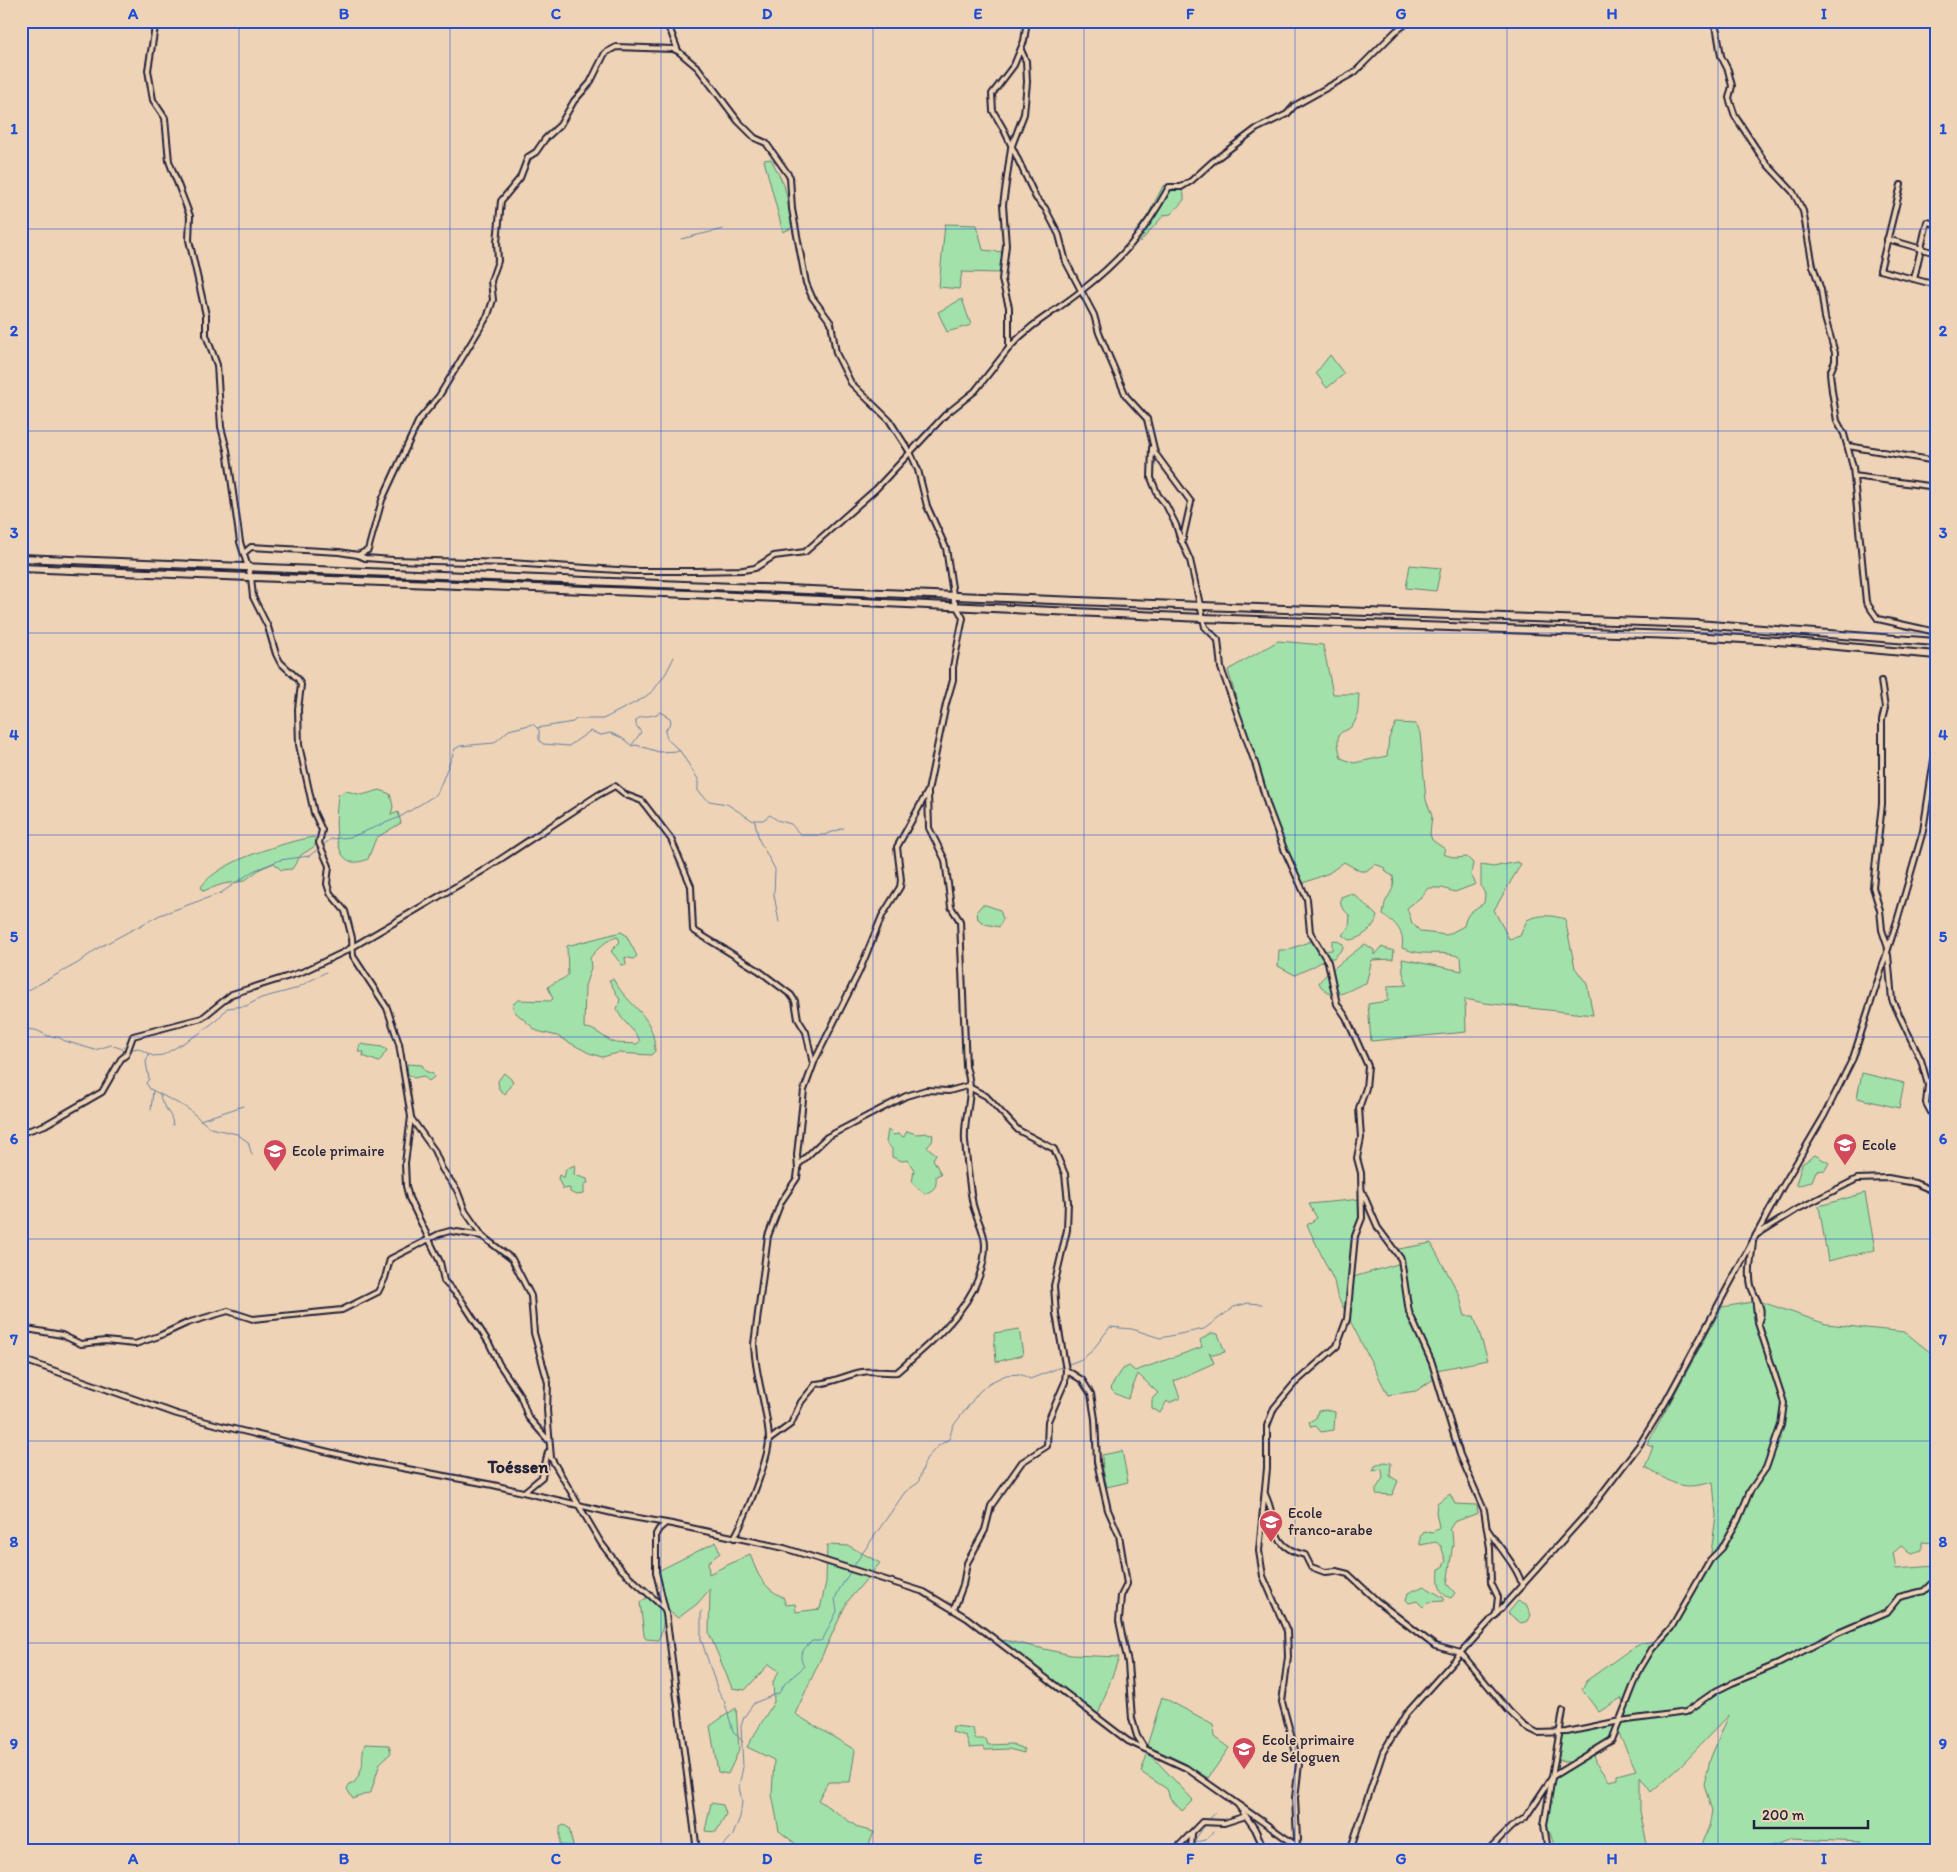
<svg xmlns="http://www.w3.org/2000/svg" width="1957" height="1872" font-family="Itim,sans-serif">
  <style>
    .green { fill: #a2e2aa; stroke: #628272; fill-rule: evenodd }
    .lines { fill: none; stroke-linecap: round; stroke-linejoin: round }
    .stream { stroke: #6282a4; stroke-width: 1 }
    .minor-casing { stroke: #22223b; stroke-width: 8 }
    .trunk-casing { stroke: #22223b; stroke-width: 10 }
    .minor { stroke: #efd3b6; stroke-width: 4 }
    .trunk { stroke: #efd3b6; stroke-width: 6 }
    .grid { fill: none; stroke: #1d4ed8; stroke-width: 1; stroke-opacity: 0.55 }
    .labels { text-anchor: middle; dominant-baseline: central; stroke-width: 4; stroke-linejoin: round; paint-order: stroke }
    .poi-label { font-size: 15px; fill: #22223b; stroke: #efd3b6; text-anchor: start }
    .quarter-label { font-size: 18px; font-weight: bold; fill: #22223b; stroke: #efd3b6 }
    .neatline { fill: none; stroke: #1d4ed8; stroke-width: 2 }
    .grid-label { font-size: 16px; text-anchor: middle; font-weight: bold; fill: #1d4ed8 }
  </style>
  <rect width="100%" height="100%" fill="#efd3b6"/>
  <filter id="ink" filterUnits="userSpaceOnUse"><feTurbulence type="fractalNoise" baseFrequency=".02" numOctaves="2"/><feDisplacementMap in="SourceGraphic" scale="10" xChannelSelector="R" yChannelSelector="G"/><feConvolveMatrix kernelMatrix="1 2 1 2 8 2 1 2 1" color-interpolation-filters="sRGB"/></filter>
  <g filter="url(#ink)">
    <g class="green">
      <polygon points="771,159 784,185 794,227 783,232 764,160"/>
      <polygon points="1163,186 1181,187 1184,195 1184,200 1171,214 1164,215 1140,242 1135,232 1147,217"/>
      <polygon points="945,224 977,225 983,250 1002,252 1000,273 962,272 959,289 939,287"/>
      <polygon points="962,299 971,325 947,332 938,312"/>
      <polygon points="1330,355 1344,374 1327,388 1316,373"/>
      <polygon points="1410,565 1441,568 1436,591 1406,588"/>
      <path d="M1278,641l45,4 10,49h26c-1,8 0,17 -3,25 -8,21 -25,1 -15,39l13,5 33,-7 2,-18 7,-15 20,1 4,9 6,67 6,16 -2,18 2,6 13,9 -2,5 13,4 11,-1 6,6 -2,12 5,9 -21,8 -13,-4h-14l-7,9 -14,11 5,15 9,9 26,3 17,-9c3,-15 9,-15 20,-23l1,-9 -4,-8v-21l12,2 24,-5 4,2 -27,46 15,29 11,-3 7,-16c13,-6 25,-5 38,-1l10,49 12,16 6,31 -108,-12 -20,-4 1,33 -95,9 -3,-37 20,-3v-15l19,-1 -4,-12 -1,-14 60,12 -1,-14c-22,-8 -35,1 -59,-9 3,-15 -6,-26 -19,-33 1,-5 1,-12 4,-16 5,-9 8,-12 6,-23l-7,-4 -1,-4 -10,-4 -9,7h-6l-16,-9 -15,11 -28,11 -17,-35 -48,-135 4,-2 -12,-42z"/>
      <path d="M380,790l10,4 3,12 -2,9 7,-3 3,11 -25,15 -8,21c-39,18 -32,-45 -30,-64l8,-4 16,4z"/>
      <path d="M313,837l3,2 -1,7 -14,9 -9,14 -11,1 -7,-7 -14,6 -16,12 -21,3 -20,7 -2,-4c17,-26 82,-44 112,-50z"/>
      <path d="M1349,894l6,1 22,21c-2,12 -16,23 -28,24l-7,-5 7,-8 1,-11c-6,-7 -11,-8 -9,-19z"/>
      <polygon points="982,905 986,905 1000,910 1003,919 999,927 985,924 978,919 977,911"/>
      <path d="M621,932l5,3 11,21 -4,3 -8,-2 1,8h-4l-11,-14 9,-9 -2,-5c-10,1 -22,13 -28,21l1,10 -6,18 -1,42c11,-1 21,12 32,15 7,1 14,0 21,1l3,-3c-6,-13 -18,-18 -23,-32l3,-9 -11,-20 4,-1c17,30 41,34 42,72l-4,4 -33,-2 -16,4 -13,-4 -32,-17 -20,-5 -22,-19 -3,-7 6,-5 32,1 3,-2 -5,-12c7,-6 14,-6 20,-12l-1,-29z"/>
      <path d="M1314,940l7,11 11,-1v-9l3,-1 8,4v4l-9,10h-8c-7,7 -21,12 -31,17l-17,-9 1,-16h8z"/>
      <path d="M1365,944l9,6v5l7,-8 13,4 -1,8 -21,1 -6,23c-19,6 -34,23 -47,0 2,-6 38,-33 46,-39z"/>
      <polygon points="360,1044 382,1047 387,1050 379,1062 363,1056 364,1052 358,1052"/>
      <polygon points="407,1064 422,1065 425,1071 433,1074 434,1077 429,1081 423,1076 414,1078 408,1074"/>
      <polygon points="504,1073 513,1081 505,1094 499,1089 498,1081"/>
      <polygon points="1862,1073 1904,1083 1899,1108 1857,1098"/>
      <path d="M888,1130l6,5 4,-1 6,3 3,-6 9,3 12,-1 5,2 -1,7 -5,5 9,7 -3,5 8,15 -5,2c1,11 -1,13 -11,18l-13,-11 2,-13 -6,-10 -6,1 -10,-4v-8l-6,-7z"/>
      <polygon points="1815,1155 1829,1163 1825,1170 1816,1171 1812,1181 1798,1186 1796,1184 1802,1164"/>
      <polygon points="575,1165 574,1175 587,1179 588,1183 584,1184 584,1194 576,1195 570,1192 570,1188 563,1189 558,1179 559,1175 564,1178 566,1169"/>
      <polygon points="1865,1193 1875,1250 1828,1261 1819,1206"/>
      <polygon points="1361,1199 1361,1222 1355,1236 1350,1278 1401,1263 1399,1249 1431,1243 1459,1294 1465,1316 1474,1316 1488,1360 1436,1370 1438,1376 1416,1391 1388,1395 1337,1295 1334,1281 1307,1225 1317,1218 1309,1204"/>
      <path d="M1759,1301l67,23 79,8 31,25v186l-14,-1v8l-11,3 -10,-7 -8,7 3,16 40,-3v285h-74l-1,-9 -70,-3 -20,7 -21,2 1,3h-53l11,-24 3,-15 -8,-28 7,-27 18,-42 -50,52 -28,25 -11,-15v34l7,34 -18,6h-73l-6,-18 -5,-2 6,-52 19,-16 -16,-5 4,-25 62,-12 5,-14 -4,-9 -22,14 -17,-22 4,-9 45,-32 11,-6 16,-2 13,-13 39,-68 6,-44 -3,-34c-34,9 -38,2 -68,-15l8,-20 -6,-2 75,-138zM1617,1730l19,40 -19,5v4l-8,2 -14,-19 -1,-10 18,-12z"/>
      <polygon points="1019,1329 1023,1355 996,1362 994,1333"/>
      <polygon points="1212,1333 1218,1334 1225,1352 1213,1355 1209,1352 1214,1363 1174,1381 1180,1398 1169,1403 1167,1401 1160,1413 1152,1408 1152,1399 1158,1393 1138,1374 1128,1399 1116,1394 1110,1388 1123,1369 1129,1366 1135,1371 1202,1347 1200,1340"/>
      <polygon points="1326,1410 1335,1412 1334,1430 1321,1432 1316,1426 1311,1427 1309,1422 1316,1418 1318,1411"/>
      <polygon points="1122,1451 1128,1482 1107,1487 1103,1471 1102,1455"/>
      <polygon points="1384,1462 1391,1463 1390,1476 1398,1481 1392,1495 1376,1494 1376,1489 1383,1478 1382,1469 1373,1471 1375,1466"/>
      <path d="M1450,1494l5,10 22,1 1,8 -24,9 -5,8 3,3 1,10 -6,41 8,9 -4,5c-13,-3 -13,-18 -12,-29l3,-1 4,-7 -5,-15 -5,-4 -16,3v-8l4,-6 8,2 7,-6 -3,-15 1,-9z"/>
      <path d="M716,1542l4,11 -12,9 1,12 41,-20c7,20 13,34 33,43l3,8 9,-1 1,8 24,-3 6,-27 1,-37 22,1 31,17 -33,39 -52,112 60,36 -5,32h-22l-10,18 41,28 15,4 -8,19h-61l-26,-20 -7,-37 2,-34 -27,-13 27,-45 -1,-20 6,-11 -10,-7 -24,26 -13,-2 -23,-55 1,-44 -13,15 -19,14 -14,-10 -8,-36z"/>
      <polygon points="1424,1586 1444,1598 1444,1601 1428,1602 1423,1607 1417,1601 1409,1603 1406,1600 1408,1593"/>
      <path d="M651,1595c14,14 16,27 7,45l-12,-1 -2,-4 -4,-33z"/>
      <polygon points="1518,1601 1526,1604 1531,1615 1528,1621 1521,1623 1508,1613"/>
      <polygon points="1004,1640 1071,1655 1119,1657 1098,1715 1002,1643"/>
      <polygon points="1162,1697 1213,1724 1214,1737 1229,1748 1208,1778 1184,1763 1147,1746"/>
      <polygon points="736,1708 739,1750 728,1774 718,1772 710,1726"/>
      <polygon points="953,1726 973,1728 975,1739 986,1739 988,1745 1012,1744 1024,1749 1024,1753 1009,1749 985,1750 983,1747 970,1748 966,1736 952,1732"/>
      <path d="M365,1744l24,1 2,8 -11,10 -9,29 -18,7 -6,-10 3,-6h4c14,-20 5,-22 11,-39z"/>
      <polygon points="1148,1752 1193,1800 1182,1811 1170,1798 1167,1789 1141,1772"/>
      <polygon points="711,1803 723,1805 726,1814 716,1832 705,1831"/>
      <polygon points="564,1825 569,1828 573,1846 560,1845 560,1827"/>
    </g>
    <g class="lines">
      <g class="stream">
        <polyline points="1189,28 1191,21"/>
        <polyline points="681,239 723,229"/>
        <polyline points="537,728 573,722 576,719 603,719 642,699 653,691 666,673 674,657"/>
        <path d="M632,745l9,-13 -5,-7v-5c7,-6 16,-2 24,-8l10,6 1,4 -6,9 2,8 13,12"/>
        <polyline points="754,820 763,820 770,815 777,820 791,824 799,833 804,835 824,835 844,828"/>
        <polyline points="21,994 78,963 98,948 160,915 221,893 253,871 280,860 309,856 331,839 351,837 400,817 437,794 455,749 460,746 494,743 509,730 533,724 539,730 539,740 543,744 569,746 590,731 601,735 611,733 622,738 632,746 636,745 659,752 680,751 698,779 698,791 709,801 727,804 755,822 759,840 775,869 774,895 779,922"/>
        <polyline points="21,1029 36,1030 48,1036 58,1037 65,1041 95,1050 111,1045 125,1050"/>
        <polyline points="129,1050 138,1048 153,1056 163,1055 200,1033 219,1018 227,1008 246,1006 261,998 295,989 326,972"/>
        <polyline points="149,1054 146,1062 149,1079 146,1083 150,1089 187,1108 210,1128 237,1134 248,1142 252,1155"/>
        <path d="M160,1094c1,14 12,17 13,31"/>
        <polyline points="151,1110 153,1091"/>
        <polyline points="200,1120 243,1106"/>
        <polyline points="701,1611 701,1639 718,1691 724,1700 733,1731 743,1742"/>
        <polyline points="1209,1820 1215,1813"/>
        <polyline points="1193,1842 1207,1823"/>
        <polyline points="1193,1843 1206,1840 1213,1832"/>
        <path d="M718,1851l15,-16 7,-18 2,-15 -3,-16 4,-19 -2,-41 3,-9 10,-14 25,-10 7,-11 18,-15c-6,-14 -3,-15 8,-26h8l3,-2 14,-28 -2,-12 4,-9 18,-29 48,-69 13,-9 8,-24 11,-12 12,-8 4,-13 26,-34 10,-9 17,-8 14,-1 10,5 52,-20 10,-8 18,-24 22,2 28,9 44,-9 30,-22 14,-4 14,1"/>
        <polyline points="1185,1851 1190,1845"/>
      </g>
      <g class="minor-casing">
        <g id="minor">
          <polyline points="156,21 148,70 153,100 165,118 169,161 190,216 189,240 206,315 206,335 217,365 221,427 227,450 240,542 251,577 253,597 268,627 276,654 280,662 298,679 301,685 298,709 299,745 314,813 322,830 319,843 329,866 327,884 330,893 345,911 352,938 353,956 387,1008 399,1044 411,1117 405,1163 406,1186 409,1198 440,1262 444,1281 460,1298 489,1343 499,1364 520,1395 528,1417 549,1441"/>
          <path d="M663,21l8,11 7,19 20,17 40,53 17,17 11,5 24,34 2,32 14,74 6,14 19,26 5,30 15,30 38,37 22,34 7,16 9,36 19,42 8,53 9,17 -10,49v13l-7,24 -18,87 -31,56 4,33 -1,7 -18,29 -23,56 -44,88 -11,30 -7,65 1,15 -1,8 -16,24 -13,34 -14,108c1,32 13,62 15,94 1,18 -25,83 -35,100"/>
          <polyline points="1027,21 1024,41 1014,65 992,94 993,111 1004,130 1036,198 1045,208 1059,235 1066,262 1094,315 1099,333 1126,396 1147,419 1155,453 1191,502 1182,542 1190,560 1205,627 1218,640 1221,668 1256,766 1268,807 1284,849 1307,899 1310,932 1328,962 1337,1004 1346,1017 1368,1066 1366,1088 1359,1108 1361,1138 1357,1158 1361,1173 1362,1218 1355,1236 1347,1319 1337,1346 1294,1384 1274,1408 1267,1426 1267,1468 1259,1551 1263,1576 1287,1631 1288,1657 1282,1702 1299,1764 1295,1798 1297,1839 1296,1851"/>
          <polyline points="1712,21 1717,31 1721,56 1728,70 1732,86 1729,98 1735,116 1765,162 1793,192 1803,211 1813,266 1821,290 1825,318 1835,353 1835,361 1830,373 1832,391 1837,421 1844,434 1853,467 1866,602 1878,619 1936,632"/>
          <polyline points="1901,185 1880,270 1936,285"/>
          <polyline points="1887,239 1936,253"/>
          <polyline points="1914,279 1927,222 1936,224"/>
          <path d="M1009,348c23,-26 46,-36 72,-57 41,-32 63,-58 88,-104h12l10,-6 21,-19 44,-33 31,-15 7,-8 61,-34 41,-41 14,-10"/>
          <polyline points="1848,446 1936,461"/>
          <polyline points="1152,448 1151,478 1158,495 1166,505 1176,525 1181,541"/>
          <polyline points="1854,476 1936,487"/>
          <polyline points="244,553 251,547 339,552 358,555 368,550 382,500 419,420 439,396 488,315 493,300 491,281 498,261 497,242 501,201 520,178 528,157 536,152 545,139 560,125 574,101 590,83 605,53 616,47 673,49 678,51"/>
          <polyline points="358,555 365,558 393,560 510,563 633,571 696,571 743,570 755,568 774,556 805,552 876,489 945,415 975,391 1009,348 1009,307 1002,280 1006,245 1003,205 1011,148 1024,114 1027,82 1026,61 1021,50"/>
          <polyline points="1881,681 1885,708 1882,720 1882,804 1873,887 1880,910 1882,930 1888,948"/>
          <polyline points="1888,955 1892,1000 1921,1060 1928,1085 1926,1103 1936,1122"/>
          <polyline points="411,1118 434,1150 442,1169 457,1190 465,1211 483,1237"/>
          <polyline points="21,1133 45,1125 102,1092 121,1059 126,1055 133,1036 202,1018 232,994 302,972 344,952 484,870 598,795 615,786 626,795 642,801 671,839 691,886 693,930 758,970 791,995 795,1001 798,1019 806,1032 813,1064"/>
          <polyline points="799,1164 827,1137 906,1096 926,1090 949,1091 967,1086 986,1096 1018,1130 1054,1149 1065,1174 1068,1202 1067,1230 1054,1286 1056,1314 1066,1370 1065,1382 1048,1421 1047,1446 1022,1462 991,1506 985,1530 967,1563 963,1585 954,1609"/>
          <polyline points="1362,1191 1378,1228 1401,1259 1409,1312 1432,1363 1460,1455 1484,1510 1490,1548 1491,1583 1498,1597 1496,1615"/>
          <polyline points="1756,1235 1796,1210 1857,1179 1888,1178 1915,1183 1936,1192"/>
          <polyline points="1755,1297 1758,1322"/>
          <polyline points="21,1328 62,1335 81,1344 105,1341 135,1344 159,1336 187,1323 228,1311 253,1319 342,1310 378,1292 385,1278 390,1259 439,1234 450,1231 482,1236 512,1259 531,1296 534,1333 548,1383 547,1410 551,1458 601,1543 621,1569 664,1608"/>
          <polyline points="21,1359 177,1414 226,1427 370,1462 493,1485 621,1515 672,1524 784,1548 924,1592 967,1618 1128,1741 1186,1768 1304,1851"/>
          <polyline points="1066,1370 1082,1380 1091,1394 1095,1419 1097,1462 1108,1510 1119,1535 1127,1584 1121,1596 1119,1621 1128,1663 1132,1719 1137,1736 1145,1749"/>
          <path d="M769,1440l22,-16 10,-22 15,-18c16,-1 30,-9 46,-12 11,-2 23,1 35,0 37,-32 88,-73 88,-127 0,-14 -9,-27 -12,-40 -4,-20 -6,-43 -8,-64 -2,-27 11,-46 1,-74l-6,-146 -9,-14 -6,-47 -16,-32 -1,-36"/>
          <polyline points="524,1492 542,1477 548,1452"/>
          <path d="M1265,1494c14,28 2,52 40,61l6,12 14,5 11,-1 12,3 29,27 58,45 26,7 48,58 15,15 14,7 29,-1 53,-11 66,-9 30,-21 16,-8 46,-19 60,-31 49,-21 12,-15 25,-6 12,-12"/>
          <polyline points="666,1523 659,1529 656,1534 656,1572 666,1614 697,1851"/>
          <path d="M1488,1530c10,16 32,40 34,56"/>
          <polyline points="1238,1805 1255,1829 1265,1851"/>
          <polyline points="1174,1851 1202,1822 1224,1823 1246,1816"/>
          <polyline points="1191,1851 1192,1833"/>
          <polyline points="1350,1851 1383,1752 1406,1714 1588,1512 1640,1444 1665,1403 1781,1189 1824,1116 1853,1058 1897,921 1923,831 1936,747"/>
          <path d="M1487,1851l24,-24 14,-9 28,-42 59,-36 28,-71 12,-20 19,-21 39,-68 12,-12 16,-28 12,-29 16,-23 15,-43 3,-22 -26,-80c7,-14 -1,-21 -6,-34 -5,-14 0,-33 1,-48"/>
          <polyline points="1548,1851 1544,1825 1563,1711"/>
        </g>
      </g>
      <g class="trunk-casing">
        <g id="trunk">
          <polyline points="21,558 1202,606 1697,624 1936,642"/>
          <polyline points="21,568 714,595 1203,618 1673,635 1793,642 1936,655"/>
        </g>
      </g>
      <use href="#minor" class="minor"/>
      <use href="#trunk" class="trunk"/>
    </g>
  </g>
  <path class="grid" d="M239,21v1830M450,21v1830M661,21v1830M873,21v1830M1084,21v1830M1295,21v1830M1507,21v1830M1718,21v1830M21,229h1915M21,431h1915M21,633h1915M21,835h1915M21,1037h1915M21,1239h1915M21,1441h1915M21,1643h1915"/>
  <defs>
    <g id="school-pin" transform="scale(1.25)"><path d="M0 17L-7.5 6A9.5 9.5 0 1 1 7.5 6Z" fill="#d1495b" stroke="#efd3b6"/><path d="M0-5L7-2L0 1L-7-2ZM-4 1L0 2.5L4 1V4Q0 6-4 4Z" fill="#fff"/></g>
  </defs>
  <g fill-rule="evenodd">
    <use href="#school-pin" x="1845" y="1145"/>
    <use href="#school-pin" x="275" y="1151"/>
    <use href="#school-pin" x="1271" y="1522"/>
    <use href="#school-pin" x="1244" y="1749"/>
  </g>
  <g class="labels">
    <g class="poi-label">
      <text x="1862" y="1145">Ecole</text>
      <text x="292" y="1151">Ecole primaire</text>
      <text x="1288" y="1513">Ecole<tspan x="1288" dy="17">franco-arabe</tspan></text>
      <text x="1262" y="1740">Ecole primaire<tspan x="1262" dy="17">de Séloguen</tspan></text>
    </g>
    <g class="quarter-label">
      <text x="518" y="1467">Toéssen</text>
    </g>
  </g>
  <rect width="1957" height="1872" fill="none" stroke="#efd3b6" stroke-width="55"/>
  <path d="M1754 1820v8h114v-8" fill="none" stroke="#22223b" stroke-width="2.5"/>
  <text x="1762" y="1820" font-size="15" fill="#22223b" stroke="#efd3b6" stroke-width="4" paint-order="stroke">200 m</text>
  <rect x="28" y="28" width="1902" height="1816" class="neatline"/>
  <g class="grid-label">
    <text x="133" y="19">A</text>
    <text x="344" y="19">B</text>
    <text x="556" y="19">C</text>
    <text x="767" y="19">D</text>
    <text x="978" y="19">E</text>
    <text x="1190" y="19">F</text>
    <text x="1401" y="19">G</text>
    <text x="1612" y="19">H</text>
    <text x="1824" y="19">I</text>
    <text x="14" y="134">1</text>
    <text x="1943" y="134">1</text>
    <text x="14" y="336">2</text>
    <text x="1943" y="336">2</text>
    <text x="14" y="538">3</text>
    <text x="1943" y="538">3</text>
    <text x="14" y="740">4</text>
    <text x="1943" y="740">4</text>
    <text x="14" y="942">5</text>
    <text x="1943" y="942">5</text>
    <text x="14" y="1144">6</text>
    <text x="1943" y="1144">6</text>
    <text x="14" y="1345">7</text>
    <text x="1943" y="1345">7</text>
    <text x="14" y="1547">8</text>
    <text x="1943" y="1547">8</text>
    <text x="14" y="1749">9</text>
    <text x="1943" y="1749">9</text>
    <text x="133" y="1864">A</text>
    <text x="344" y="1864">B</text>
    <text x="556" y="1864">C</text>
    <text x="767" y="1864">D</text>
    <text x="978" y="1864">E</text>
    <text x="1190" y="1864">F</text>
    <text x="1401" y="1864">G</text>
    <text x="1612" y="1864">H</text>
    <text x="1824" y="1864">I</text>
  </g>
</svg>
